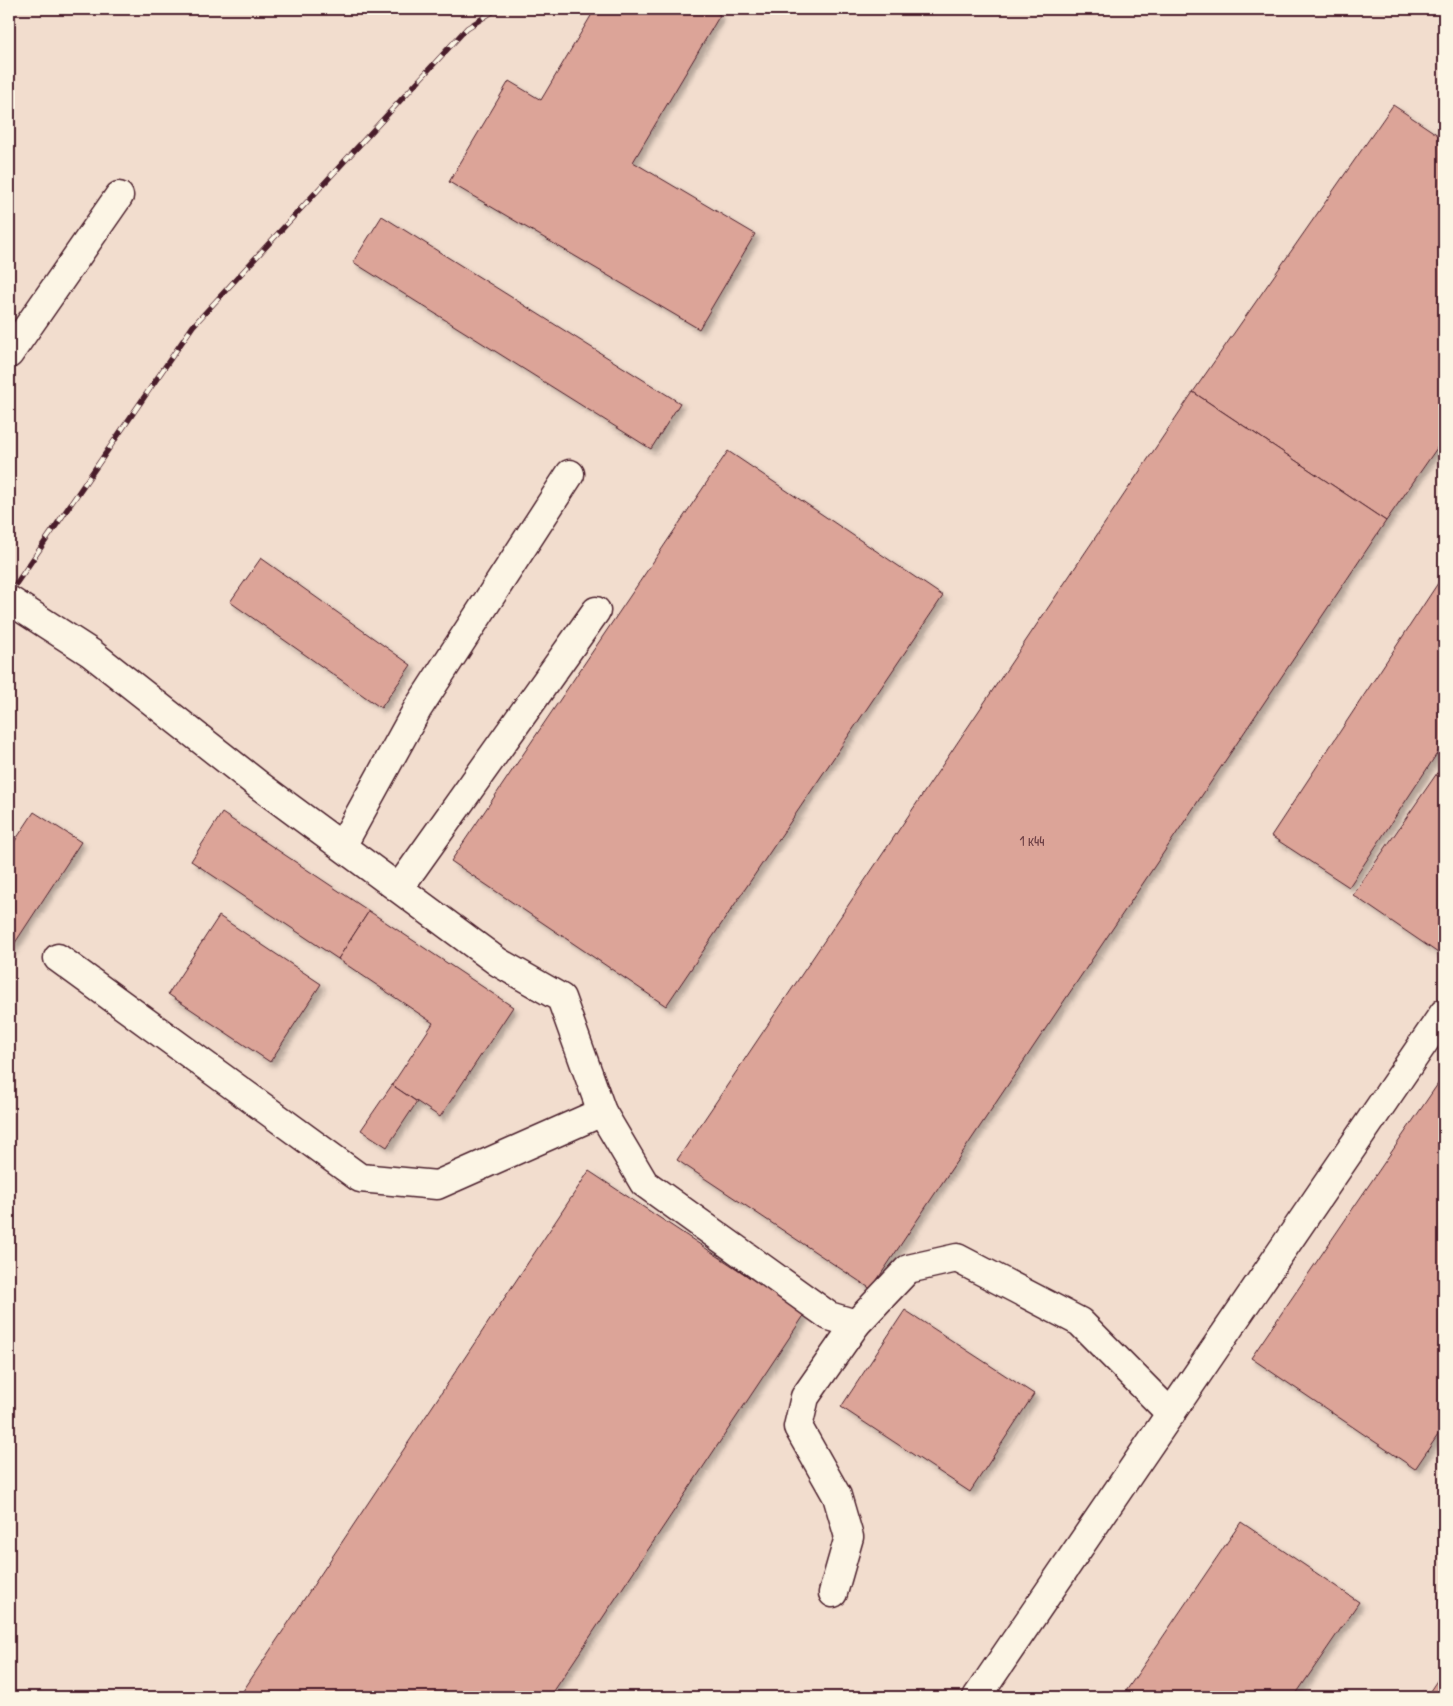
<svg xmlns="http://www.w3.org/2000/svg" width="1453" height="1706" font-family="'Patrick Hand',sans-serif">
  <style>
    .built { fill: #f2ddce }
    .building { fill: #dca498; stroke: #4a1f2b; filter: url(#shadow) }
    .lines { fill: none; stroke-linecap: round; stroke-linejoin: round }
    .minor-casing { stroke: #4a1f2b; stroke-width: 31 }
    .minor { stroke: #fcf5e5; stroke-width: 28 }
    .rail-casing { stroke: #4a1f2b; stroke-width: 5.5 }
    .rail { stroke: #fcf5e5; stroke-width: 4; stroke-dasharray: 11; stroke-linecap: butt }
    .labels { text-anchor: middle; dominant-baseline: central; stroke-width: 4; stroke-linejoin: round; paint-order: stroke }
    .number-label { font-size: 14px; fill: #6e4046 }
  </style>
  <defs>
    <filter id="shadow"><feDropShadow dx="4.5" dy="4.5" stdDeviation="2.5" flood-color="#0004"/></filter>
  </defs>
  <rect width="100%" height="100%" fill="#fcf5e5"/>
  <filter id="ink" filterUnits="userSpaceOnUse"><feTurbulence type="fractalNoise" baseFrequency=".02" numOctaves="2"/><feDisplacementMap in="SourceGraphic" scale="10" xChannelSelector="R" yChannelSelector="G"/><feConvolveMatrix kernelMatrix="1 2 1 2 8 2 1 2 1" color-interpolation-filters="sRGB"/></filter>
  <g filter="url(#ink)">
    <rect class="built" x="9" y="9" width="1435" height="1688"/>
    <g class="building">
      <polygon points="595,9 710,9 720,15 633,162 755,234 699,329 449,182 509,81 541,100"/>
      <polygon points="1393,105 1444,139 1444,438 1386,521 1193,392"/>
      <polygon points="382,216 680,403 651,449 353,262"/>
      <polygon points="1193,392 1386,521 871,1289 677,1160"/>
      <polygon points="728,451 943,596 666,1006 451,861"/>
      <polygon points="261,558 411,665 381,708 230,602"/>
      <polygon points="1444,574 1444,743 1349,887 1271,836"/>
      <polygon points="1444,763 1444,945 1438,953 1353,895"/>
      <polygon points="34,812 81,842 9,952 9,850"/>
      <polygon points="222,813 369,911 338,959 191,861"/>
      <polygon points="369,911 513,1007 440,1117 392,1085 433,1023 338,959"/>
      <polygon points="219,916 321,984 270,1062 168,994"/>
      <polygon points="1444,1075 1444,1426 1415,1469 1251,1358"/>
      <polygon points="392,1085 417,1102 387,1147 361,1130"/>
      <polygon points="589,1171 805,1314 550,1697 239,1697"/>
      <polygon points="905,1310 1034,1394 970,1492 841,1407"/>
      <polygon points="1241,1522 1359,1602 1294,1697 1122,1697"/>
      <polygon points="1444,1670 1444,1697 1426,1697"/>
    </g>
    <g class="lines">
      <g class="minor-casing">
        <g id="minor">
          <polyline points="9,354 119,196"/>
          <polyline points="9,600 91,653 260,786 498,962 561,998 602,1112 644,1183 829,1316 856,1324 908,1269 957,1258 1080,1322 1171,1414"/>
          <polyline points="342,846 418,708 570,474"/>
          <polyline points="399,888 596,611"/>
          <polyline points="58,958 360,1178 437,1185 602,1112"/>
          <polyline points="833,1593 849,1537 837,1496 798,1427 805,1397 856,1324"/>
          <polyline points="977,1697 1444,1013"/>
        </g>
      </g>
      <use href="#minor" class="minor"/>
      <g class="rail-casing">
        <polyline id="rail" points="9,594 193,326 467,28 497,9"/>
      </g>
      <use href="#rail" class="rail"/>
    </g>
  </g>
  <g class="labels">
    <g class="number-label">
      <text x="1032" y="840">1 к44</text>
    </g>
  </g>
  <rect width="1453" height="1706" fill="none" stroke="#fcf5e5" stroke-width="30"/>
  <rect x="15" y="15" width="1423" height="1676" fill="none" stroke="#4a1f2b" stroke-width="2" filter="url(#ink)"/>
</svg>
